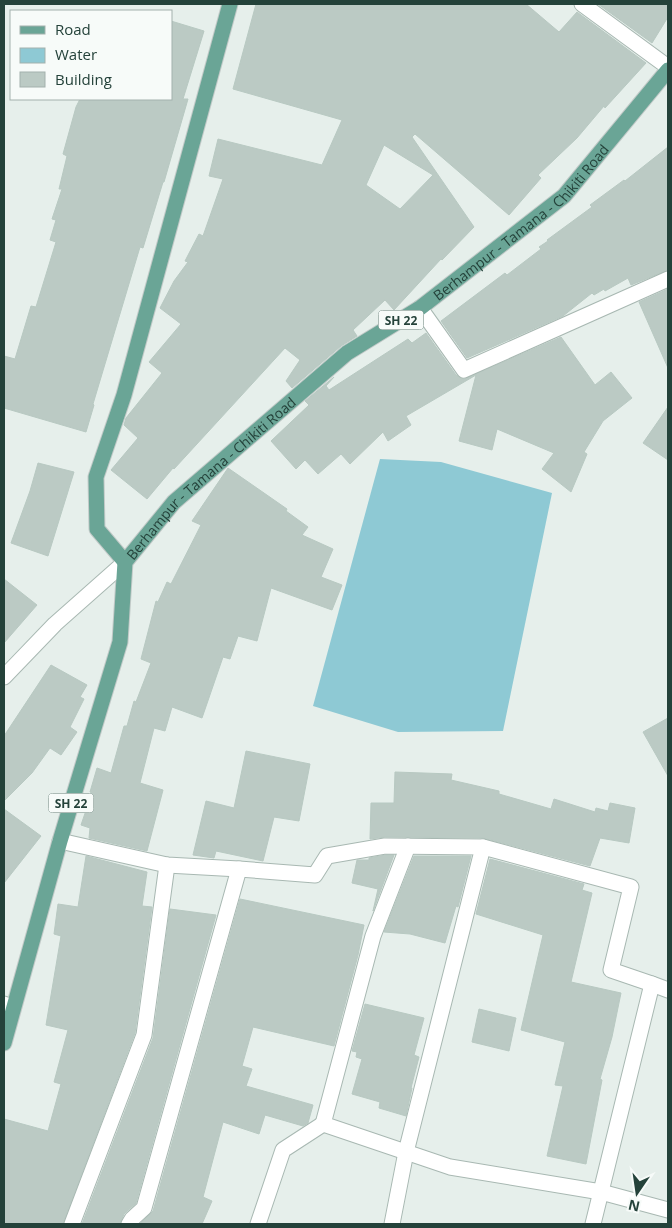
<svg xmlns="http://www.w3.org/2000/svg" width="672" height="1228" font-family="'Open Sans',sans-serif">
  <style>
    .water { fill: #8ec9d4 }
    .building { fill: #bbcac4; stroke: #b8c9c2; fill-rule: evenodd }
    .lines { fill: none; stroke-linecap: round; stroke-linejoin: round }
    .minor-casing { stroke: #a8b8b2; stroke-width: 17 }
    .primary-casing { stroke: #c2cac8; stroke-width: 17 }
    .minor { stroke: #fff; stroke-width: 15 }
    .primary { stroke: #6aa596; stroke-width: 15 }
    .labels { text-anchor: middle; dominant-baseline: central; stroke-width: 4; stroke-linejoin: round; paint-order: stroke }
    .shield { fill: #f7fbf9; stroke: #637a73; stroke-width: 1 }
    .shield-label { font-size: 12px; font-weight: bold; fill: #24423a }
    .street-label { font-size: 14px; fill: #24423a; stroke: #f7fbf9 }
  </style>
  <rect width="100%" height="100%" fill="#e6efeb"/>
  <polygon class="water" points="380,459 441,462 552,493 503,731 398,732 313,706"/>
  <g class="building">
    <path d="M256,4h270l33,28 18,-20 69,51 -41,45 -1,-2 -27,32 -39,37 3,3 -32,37 -94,-81 -3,3 62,90 -32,33 -1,-1 -47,51 -9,-10 -32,30 4,6 -16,10 -49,42 -6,-7 14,-21 -15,-12 -111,121 -1,-1 -26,31 -36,-29 27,-32 -14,-13 2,-7 36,-45 -13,-11 32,-38 -21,-16 14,-27 14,-19 -3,-1 14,-27 4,2 20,-57 -14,-3 9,-37 104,26 20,-45 -109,-31zM384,145l49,30 -33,34 -34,-24z"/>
    <polygon points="598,4 668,4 668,17 652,43"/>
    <polygon points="171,21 204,31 183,99 188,99 164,182 163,182 143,248 140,247 93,404 94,405 86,432 4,408 4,356 15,359 31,306 36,307 56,242 50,240 56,220 52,219 62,189 59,189 67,156 63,154 76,107 80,99 171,99"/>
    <polygon points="668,147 668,270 631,285 628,278 605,291 604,289 594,295 592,293 563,316 467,358 441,321 505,273 507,275 541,249 539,247 548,241 547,240 592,207 590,205 624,180 625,181"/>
    <polygon points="668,289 668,368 639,302"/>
    <polygon points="426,333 456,375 464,379 561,337 595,385 611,372 632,398 603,421 584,452 587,454 571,492 542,469 554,453 497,429 492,450 459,441 476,375 406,416 411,425 388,441 383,432 350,464 341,454 318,474 305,460 296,469 271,441 309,405 305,401 334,377 326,386 329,390 408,339 412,343"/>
    <polygon points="668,407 668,460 643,443"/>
    <polygon points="38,463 74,472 48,556 11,543 30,491"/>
    <polygon points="228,468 287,509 286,511 308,527 302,535 333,549 321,577 342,585 332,610 271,588 257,641 238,636 230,659 223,657 202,718 172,707 165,731 154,728 140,783 163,790 147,851 89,838 90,828 81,825 92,793 90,792 97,768 111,773 124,726 127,726 134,701 136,702 151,663 141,659 156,601 158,602 167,582 171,584 201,525 192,521"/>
    <polygon points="4,579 37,605 4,643"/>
    <polygon points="51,665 87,685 80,697 84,699 70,727 77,732 61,755 50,748 32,773 4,801 4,736"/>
    <polygon points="668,718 668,776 643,732"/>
    <polygon points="246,751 310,764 299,821 274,817 263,861 216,851 214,858 193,855 206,801 234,808"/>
    <polygon points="395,772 452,774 451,780 499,791 499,794 551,809 554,799 595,812 596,808 608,811 610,803 635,808 629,843 600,838 590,866 483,838 385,837 370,839 371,803 394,803"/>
    <polygon points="4,809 41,836 4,883"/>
    <polygon points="386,855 394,855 373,911 378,889 352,883 357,860 369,860 369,858"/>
    <polygon points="86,856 147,872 142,906 152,907 135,1033 63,1224 4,1224 4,1119 48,1131 61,1084 54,1082 68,1030 46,1025 61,936 54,934 58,904 78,907"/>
    <polygon points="414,856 471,856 458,907 456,906 445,943 410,934 384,932"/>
    <polygon points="490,859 584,884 582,890 592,893 571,982 621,993 612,1037 600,1079 602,1080 586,1164 547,1156 563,1086 555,1085 565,1042 521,1030 543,935 476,914"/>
    <polygon points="240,899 364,925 358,955 334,1046 253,1027 242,1066 252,1069 246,1086 313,1105 308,1123 303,1126 265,1115 259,1134 223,1122 203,1197 212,1201 202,1224 140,1224 153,1211"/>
    <polygon points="170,909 216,915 136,1203 124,1214 120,1224 82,1224 153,1038"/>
    <polygon points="365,1004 424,1018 414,1055 419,1057 411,1088 412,1088 406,1116 379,1108 380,1102 352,1094 362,1059 356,1057 357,1052 352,1051"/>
    <polygon points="479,1009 516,1018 509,1051 472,1042"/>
  </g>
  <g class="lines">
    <g class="minor-casing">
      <g id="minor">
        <polyline points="582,4 668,67"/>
        <polyline points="420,308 464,370 668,279"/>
        <polyline points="4,677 55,624 125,562"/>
        <polyline points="60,841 167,865 239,869 315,875 327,856 385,846 483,847 631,887 611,970 652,984"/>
        <polyline points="408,846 373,936 323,1124 450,1167 601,1192 668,1210"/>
        <polyline points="4,1004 13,1008"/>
        <polyline points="72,1224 144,1035 167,865"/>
        <polyline points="129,1224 132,1219 144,1208 239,869"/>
        <polyline points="258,1224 283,1150 323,1124"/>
        <polyline points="392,1224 406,1152 483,847"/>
        <polyline points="593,1224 652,984 668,990"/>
      </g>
    </g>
    <g class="primary-casing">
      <g id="primary">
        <polyline points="125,562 97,529 96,477 124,395 230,4"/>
        <path id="s1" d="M4,1043l56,-202 60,-199 5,-80 49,-60 173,-149 73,-45 144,-112 104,-126"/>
      </g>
    </g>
    <use href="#minor" class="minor"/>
    <use href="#primary" class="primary"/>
  </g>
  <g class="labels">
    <g class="shield">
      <rect x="378.5" y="310.5" width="45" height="19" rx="4"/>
      <rect x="48.5" y="793.5" width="45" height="19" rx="4"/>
    </g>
    <g class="shield-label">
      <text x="401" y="320">SH 22</text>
      <text x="71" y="803">SH 22</text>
    </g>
    <g class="street-label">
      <text stroke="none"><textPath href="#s1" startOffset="1022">Berhampur - Tamana - Chikiti Road</textPath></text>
      <text stroke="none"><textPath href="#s1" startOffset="618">Berhampur - Tamana - Chikiti Road</textPath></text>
    </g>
  </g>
  <rect width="672" height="1228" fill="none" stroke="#24423a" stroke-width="10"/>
  <rect x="10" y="10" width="162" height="90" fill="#f7fbf9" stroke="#a3b1ad"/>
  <rect x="20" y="26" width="25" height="8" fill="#6aa596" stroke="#a3b1ad"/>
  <text x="55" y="35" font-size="15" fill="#24423a">Road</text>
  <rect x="20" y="48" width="25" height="15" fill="#8ec9d4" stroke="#a3b1ad"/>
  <text x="55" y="60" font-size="15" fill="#24423a">Water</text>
  <rect x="20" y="72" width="25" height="15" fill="#bbcac4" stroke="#a3b1ad"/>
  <text x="55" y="85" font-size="15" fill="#24423a">Building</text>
  <g transform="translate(637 1193) rotate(193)" stroke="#f7fbf9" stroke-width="4" paint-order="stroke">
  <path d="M0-4L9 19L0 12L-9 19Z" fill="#24423a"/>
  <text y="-8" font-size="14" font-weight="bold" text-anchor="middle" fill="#24423a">N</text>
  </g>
</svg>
